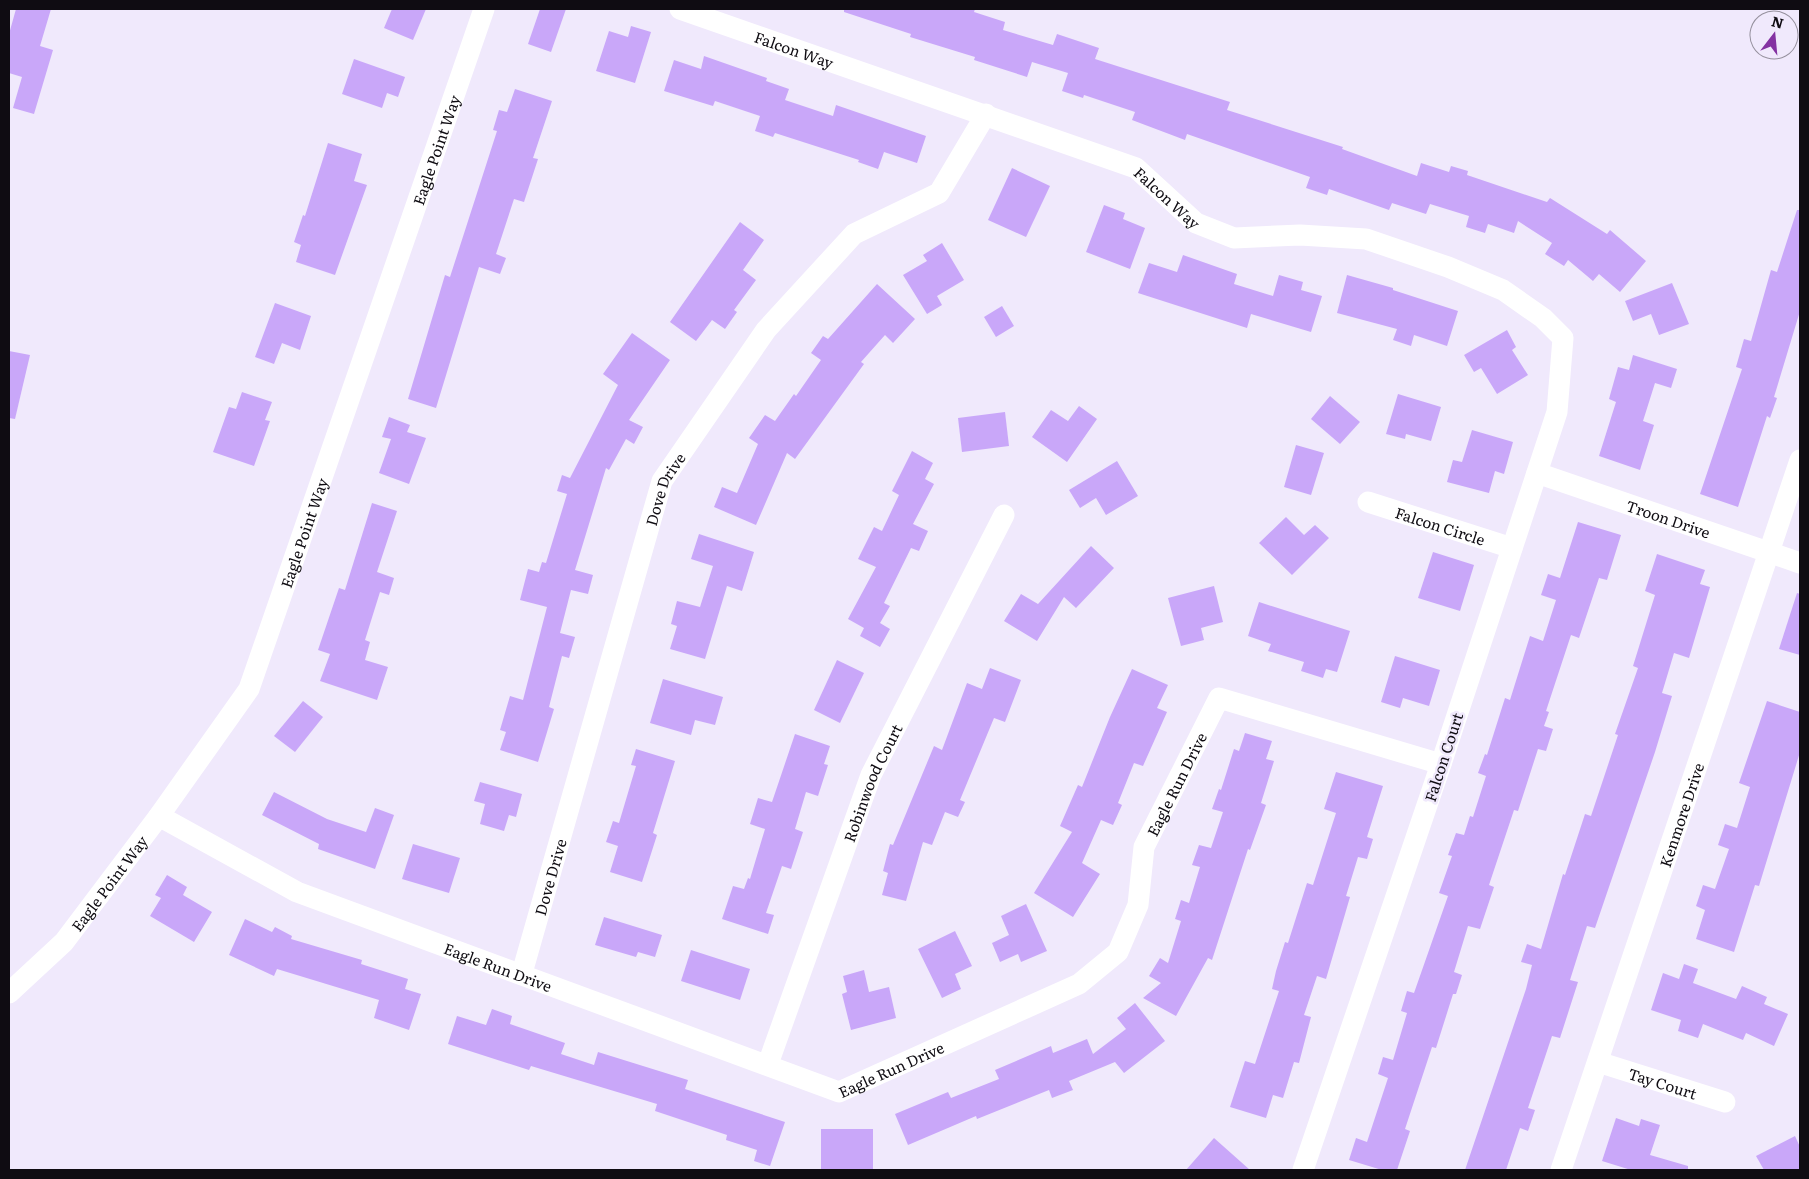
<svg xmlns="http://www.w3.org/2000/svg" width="1809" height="1179" font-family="Literata,serif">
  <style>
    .building { fill: #c9a7f9 }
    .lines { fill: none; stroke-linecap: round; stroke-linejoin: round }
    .minor { stroke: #fff; stroke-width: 21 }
    .labels { text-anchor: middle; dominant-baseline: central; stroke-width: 5; stroke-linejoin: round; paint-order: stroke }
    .street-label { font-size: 15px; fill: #0f0c12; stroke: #f0e9fc }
  </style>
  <rect width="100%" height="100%" fill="#f0e9fc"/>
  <g class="building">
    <polygon points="16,9 51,9 40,46 53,50 34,114 13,108 22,77 9,73 9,34"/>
    <polygon points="392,9 426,9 413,40 384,28"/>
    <polygon points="540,9 566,9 551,52 528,44"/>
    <polygon points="844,9 975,9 974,12 1005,22 1003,30 1053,45 1057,34 1099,48 1095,59 1230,102 1227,110 1343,147 1342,149 1417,176 1421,163 1449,172 1451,166 1468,171 1467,175 1547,202 1550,198 1607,234 1610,230 1646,261 1620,292 1599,274 1593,281 1568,260 1564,266 1545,254 1552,243 1518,221 1514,233 1488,224 1485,233 1466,227 1469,216 1430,204 1426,214 1392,203 1389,210 1329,189 1327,195 1306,188 1310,177 1187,134 1185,140 1132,120 1135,112 1084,95 1083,98 1062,91 1068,73 1032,62 1027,77 974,60 975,57 910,37 911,34 844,12"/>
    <polygon points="631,26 651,32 635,83 596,71 609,31 628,37"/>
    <polygon points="704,56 767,78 766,81 789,89 785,100 833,116 836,105 926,136 917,163 884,152 878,169 858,162 859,160 775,133 773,137 755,131 760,116 715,101 713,106 664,91 674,60 701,69"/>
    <polygon points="354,59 405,77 398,97 387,93 382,108 342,94"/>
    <polygon points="515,89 552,101 533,158 538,159 524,202 514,199 496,254 506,258 500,274 479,267 436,408 408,399 445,275 450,277 497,131 493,130 499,110 507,112"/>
    <polygon points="328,143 362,154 354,181 367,185 335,275 296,262 301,245 294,242 303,215 305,216"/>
    <polygon points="1012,168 1050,186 1026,237 988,220"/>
    <polygon points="1104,205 1125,213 1123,219 1145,228 1130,269 1086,252"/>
    <polygon points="1797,210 1800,210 1800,311 1774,397 1777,398 1770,418 1767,416 1738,507 1700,494 1742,369 1736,367 1744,339 1751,341 1771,270 1777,272"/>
    <polygon points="740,222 764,240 743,270 756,280 734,310 737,312 725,329 712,320 696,341 670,322"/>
    <polygon points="942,243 964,280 937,296 942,305 927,314 903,275 927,261 923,255"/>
    <polygon points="1183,255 1237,274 1234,284 1273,296 1279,275 1303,282 1301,290 1322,296 1311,332 1251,314 1247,328 1138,293 1149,263 1177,272"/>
    <polygon points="1347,275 1393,288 1393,290 1458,311 1447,346 1414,335 1411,346 1393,340 1397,329 1337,313"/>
    <polygon points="1672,283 1689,324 1659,335 1651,314 1633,321 1625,301"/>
    <polygon points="877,284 915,319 893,343 885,335 861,362 864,364 795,459 787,453 756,525 714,507 722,487 737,493 758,444 749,438 765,415 775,421 794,394 796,396 821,360 811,353 823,336 828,339"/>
    <polygon points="275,303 311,316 300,350 282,343 274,364 255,357"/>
    <polygon points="1002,306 1014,326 996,337 984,317"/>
    <polygon points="1507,330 1516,347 1512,350 1528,375 1497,394 1481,368 1474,372 1464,355"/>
    <polygon points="632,333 670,360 629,420 643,427 634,444 626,439 609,470 606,468 575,570 593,575 588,594 571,590 560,633 575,637 569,658 562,656 549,707 554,709 538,762 500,750 506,732 500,730 510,696 523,700 547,607 520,600 528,569 539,572 542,562 546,563 567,494 557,491 562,475 570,478 618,385 603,374"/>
    <polygon points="9,351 30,355 15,419 9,418"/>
    <polygon points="1633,355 1677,369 1671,388 1655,383 1643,421 1654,425 1640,470 1599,456 1616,402 1609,399 1618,367 1629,370"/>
    <polygon points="242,392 272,402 265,420 270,421 254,466 213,452 229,407 236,409"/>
    <polygon points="1398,394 1441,407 1431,441 1406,434 1405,439 1386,434"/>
    <polygon points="1330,396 1360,422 1340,444 1311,419"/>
    <polygon points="1079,406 1097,419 1067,462 1032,437 1051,410 1068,421"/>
    <polygon points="1005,412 1009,446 962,452 958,418"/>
    <polygon points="389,417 410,425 407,432 426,438 409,484 379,473 391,439 382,437"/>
    <polygon points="1472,430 1513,442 1504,474 1495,471 1489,493 1447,482 1453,460 1462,462"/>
    <polygon points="1296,445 1324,453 1311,495 1284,487"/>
    <polygon points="912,451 933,463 925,479 934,484 913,524 928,531 919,551 911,548 884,603 890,606 880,623 890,629 880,647 860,636 864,628 848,619 876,567 858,559 874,527 882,531 899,495 892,491"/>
    <polygon points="1117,461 1138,496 1106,515 1096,498 1080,508 1069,490"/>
    <polygon points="372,503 397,511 377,572 394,578 389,595 380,592 365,640 370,642 365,660 388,667 377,700 320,681 330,654 318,650 339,588 345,590"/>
    <polygon points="1286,517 1304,535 1315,525 1329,538 1292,575 1259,543"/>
    <polygon points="1578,522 1621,535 1607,580 1599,578 1579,638 1571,635 1546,711 1549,712 1544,726 1553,729 1546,751 1538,749 1518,811 1514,810 1489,885 1494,887 1480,929 1468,926 1454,972 1462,975 1456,994 1453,994 1436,1048 1432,1047 1405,1129 1410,1131 1397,1170 1382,1170 1349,1160 1356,1138 1367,1142 1388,1078 1378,1074 1383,1057 1393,1060 1407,1013 1401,1011 1407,991 1414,993 1448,896 1439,893 1452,856 1448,855 1456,833 1464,835 1470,816 1473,817 1486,776 1478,773 1485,754 1487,755 1505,698 1510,700 1530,636 1543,641 1556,600 1541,595 1548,574 1560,578"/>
    <polygon points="699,534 754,552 742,591 727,586 705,659 670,649 677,626 671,624 677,601 700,607 713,566 691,559"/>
    <polygon points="1091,546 1114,568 1076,608 1064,597 1037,641 1004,621 1021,594 1038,604"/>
    <polygon points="1433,552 1474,565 1460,611 1418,598"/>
    <polygon points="1657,554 1705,570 1700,584 1710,587 1689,658 1674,653 1662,693 1672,696 1655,752 1595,928 1587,926 1570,980 1578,982 1560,1038 1552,1036 1528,1108 1535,1110 1528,1131 1520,1128 1506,1170 1465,1170 1526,989 1532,965 1521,962 1527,944 1541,949 1563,874 1565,875 1585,814 1591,816 1618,735 1615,734 1638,668 1633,666 1655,595 1645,591"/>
    <polygon points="1214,586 1223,622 1201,628 1204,640 1181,646 1168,598"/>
    <polygon points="1797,593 1800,594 1800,655 1779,649"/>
    <polygon points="1259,602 1350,631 1337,672 1326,669 1323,678 1301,671 1304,662 1268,651 1271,644 1248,636"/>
    <polygon points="1395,656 1440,670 1429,706 1403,698 1400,708 1381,702"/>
    <polygon points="837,660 864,673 840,723 814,710"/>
    <polygon points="990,668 1021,680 1005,722 994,718 960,800 965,802 958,817 945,812 932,845 923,842 906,901 882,895 888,873 883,871 890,844 893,845 934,746 942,750 967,683 982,689"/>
    <polygon points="1132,669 1168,685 1157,708 1167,712 1143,766 1134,763 1118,803 1122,805 1113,825 1101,820 1082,863 1100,874 1073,917 1034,893 1072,832 1060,826 1078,785 1082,787 1110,717"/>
    <polygon points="663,679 723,697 715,725 695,720 691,735 650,723"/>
    <polygon points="303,701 323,717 295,752 274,736"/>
    <polygon points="1767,701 1800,712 1800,752 1759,886 1755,885 1734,952 1696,939 1705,910 1696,906 1703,885 1715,889 1729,849 1718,845 1725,824 1737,828 1750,787 1739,783"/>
    <polygon points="1245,733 1272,741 1266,759 1274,761 1261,803 1266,805 1250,850 1248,849 1212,960 1208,958 1176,1016 1143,998 1161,983 1149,976 1160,958 1168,963 1181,921 1175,919 1181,900 1189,903 1200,867 1192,865 1199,845 1211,848 1223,812 1212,809 1219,789 1221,790 1234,749 1239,751"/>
    <polygon points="795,734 830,746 824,764 828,765 818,796 806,792 795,829 803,832 791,869 782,866 766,913 774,915 768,934 722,919 733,886 744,889 748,878 750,879 765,829 750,824 758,798 772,802"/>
    <polygon points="636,749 675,761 653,833 657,835 642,882 610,872 618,846 606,842 613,821 619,823 636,766 631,765"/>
    <polygon points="1336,772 1383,786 1367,837 1373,839 1367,859 1358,857 1346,896 1350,897 1326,979 1317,976 1304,1015 1311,1017 1299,1063 1294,1062 1283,1098 1273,1095 1266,1118 1230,1107 1245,1061 1255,1064 1279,991 1272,989 1276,971 1285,942 1288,943 1307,883 1313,885 1336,813 1324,809"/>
    <polygon points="480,782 522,794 516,817 509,815 504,831 480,824 485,804 474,801"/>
    <polygon points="274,792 327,819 366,832 375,808 394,815 375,869 318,849 319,844 262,815"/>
    <polygon points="413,844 460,858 449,893 402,879"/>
    <polygon points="167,875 187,887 183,895 212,912 194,942 150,916 161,898 155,895"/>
    <polygon points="1026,904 1047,951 1021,962 1018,954 1000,962 992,943 1009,935 1001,916"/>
    <polygon points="604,917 662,935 655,957 638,952 636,957 595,945"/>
    <polygon points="245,919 272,932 275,927 292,936 291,939 362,960 361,964 408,979 405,989 421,994 409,1030 374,1018 379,1000 277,969 274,976 229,955"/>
    <polygon points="955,931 972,966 955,974 961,989 942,998 918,949"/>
    <polygon points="691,950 750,969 740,1000 681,981"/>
    <polygon points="1684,964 1698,969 1693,983 1736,999 1742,986 1767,997 1764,1004 1788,1014 1774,1046 1746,1033 1743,1040 1703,1024 1698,1038 1678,1031 1681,1020 1651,1010 1663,973 1679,979"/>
    <polygon points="864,970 869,992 889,987 896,1018 851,1030 842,994 847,992 843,976"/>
    <polygon points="1135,1003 1165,1041 1124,1073 1115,1062 1069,1081 1073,1090 1052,1098 1049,1090 977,1119 976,1116 908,1145 895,1114 948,1092 951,1098 999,1079 995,1070 1051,1046 1053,1053 1087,1039 1093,1054 1126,1029 1117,1018"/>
    <polygon points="492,1009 512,1016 510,1024 565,1043 561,1054 594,1065 598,1052 688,1080 685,1089 785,1122 770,1166 754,1161 757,1150 726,1140 727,1135 655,1111 657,1104 531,1066 529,1070 448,1044 457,1016 486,1025"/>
    <polygon points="1616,1118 1639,1126 1641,1119 1660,1125 1650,1155 1688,1166 1688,1170 1631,1170 1602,1161"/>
    <rect x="821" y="1129" width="52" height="41"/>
    <polygon points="1795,1136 1800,1147 1800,1170 1764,1170 1756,1156"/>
    <polygon points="1214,1138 1250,1170 1186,1170"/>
  </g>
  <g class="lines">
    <g class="minor">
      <path id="s1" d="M680,9l456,159 60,55 38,15 66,-3 66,4 82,28 55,23 40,28 20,20 -6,74 -116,352 -138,406"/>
      <path id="s2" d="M1537,473l263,90"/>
      <path id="s3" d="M1368,502l144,46"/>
      <path id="s4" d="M159,816l138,76 542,200 240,-108 39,-32 20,-47 6,-58 75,-149 222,66"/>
      <path id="s5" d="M522,973l140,-492 104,-151 88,-96 85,-41 47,-79"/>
      <path id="s6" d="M9,993l55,-51 95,-126 90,-127 235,-680"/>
      <path id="s7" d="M1598,1062l127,40"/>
      <path id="s8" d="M768,1064l103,-289 133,-260"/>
      <path id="s9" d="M1561,1170l239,-710"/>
    </g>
  </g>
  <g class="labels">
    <g class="street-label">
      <text stroke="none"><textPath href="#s1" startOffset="121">Falcon Way</textPath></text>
      <text stroke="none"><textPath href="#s6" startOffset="959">Eagle Point Way</textPath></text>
      <text stroke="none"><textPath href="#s1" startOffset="526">Falcon Way</textPath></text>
      <text stroke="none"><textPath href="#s5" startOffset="505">Dove Drive</textPath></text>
      <text stroke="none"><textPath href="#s2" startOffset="139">Troon Drive</textPath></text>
      <text stroke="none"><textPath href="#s3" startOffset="76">Falcon Circle</textPath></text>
      <text stroke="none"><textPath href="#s6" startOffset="554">Eagle Point Way</textPath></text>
      <text transform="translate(1443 757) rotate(-72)">Falcon Court</text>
      <text stroke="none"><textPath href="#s8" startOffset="300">Robinwood Court</textPath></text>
      <text stroke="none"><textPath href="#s4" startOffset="1229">Eagle Run Drive</textPath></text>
      <text stroke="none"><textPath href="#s9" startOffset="375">Kenmore Drive</textPath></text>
      <text stroke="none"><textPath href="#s5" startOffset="100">Dove Drive</textPath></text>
      <text stroke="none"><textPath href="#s6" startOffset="149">Eagle Point Way</textPath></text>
      <text stroke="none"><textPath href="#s4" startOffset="372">Eagle Run Drive</textPath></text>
      <text stroke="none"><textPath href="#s4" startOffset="792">Eagle Run Drive</textPath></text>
      <text stroke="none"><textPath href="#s7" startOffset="68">Tay Court</textPath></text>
    </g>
  </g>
  <rect width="1809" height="1179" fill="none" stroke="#0f0c12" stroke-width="20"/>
  <g transform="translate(1774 35) rotate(16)"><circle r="24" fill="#f0e9fc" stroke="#96919e"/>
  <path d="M0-4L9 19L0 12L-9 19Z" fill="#8432a2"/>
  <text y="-8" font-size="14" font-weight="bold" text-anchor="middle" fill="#0f0c12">N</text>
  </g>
</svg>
